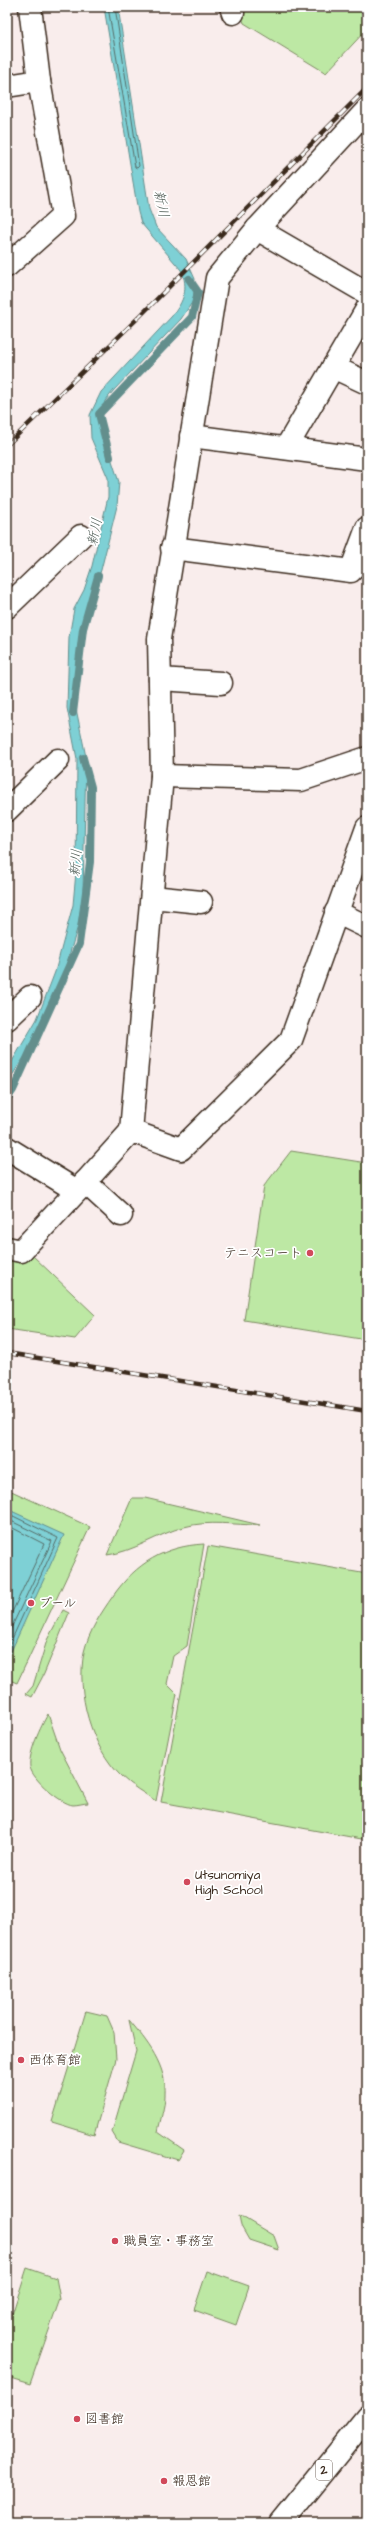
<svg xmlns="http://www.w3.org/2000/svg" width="374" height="2530" font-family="'Architects Daughter','Klee One',sans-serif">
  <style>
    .green { fill: #bde8a4; stroke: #7c8961 }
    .water { fill: #7ed0d5; stroke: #638e8c }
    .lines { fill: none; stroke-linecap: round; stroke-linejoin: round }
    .shore { stroke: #566c67; stroke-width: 1 }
    .stream { stroke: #638e8c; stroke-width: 8 }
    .street-casing { stroke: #3b2a1e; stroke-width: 25 }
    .primary-casing { stroke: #3b2a1e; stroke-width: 25 }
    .street { stroke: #fff; stroke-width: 22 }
    .primary { stroke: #fff; stroke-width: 22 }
    .rail-casing { stroke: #3b2a1e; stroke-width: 4.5 }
    .rail { stroke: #fff; stroke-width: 3; stroke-dasharray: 9; stroke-linecap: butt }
    .poi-dot { fill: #d1495b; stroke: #fff; stroke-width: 1.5 }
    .labels { text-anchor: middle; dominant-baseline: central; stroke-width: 3.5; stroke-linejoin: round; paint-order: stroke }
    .shield { fill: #fff; stroke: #766a62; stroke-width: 1 }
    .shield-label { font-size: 12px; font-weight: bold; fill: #3b2a1e }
    .poi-label { font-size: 13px; fill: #3b2a1e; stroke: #fff; text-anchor: start }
    .water-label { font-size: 14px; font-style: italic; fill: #4f5c55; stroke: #fff }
  </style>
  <rect width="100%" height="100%" fill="#f9edec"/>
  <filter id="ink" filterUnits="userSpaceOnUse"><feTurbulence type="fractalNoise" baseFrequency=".025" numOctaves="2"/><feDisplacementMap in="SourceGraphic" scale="8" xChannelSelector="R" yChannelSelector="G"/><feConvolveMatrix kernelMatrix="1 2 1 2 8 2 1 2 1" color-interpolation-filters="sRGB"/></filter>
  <g filter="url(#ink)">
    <g class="green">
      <polygon points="238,7 367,7 367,29 326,73 244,23"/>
      <polygon points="291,1151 367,1163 367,1340 244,1320 264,1186"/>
      <polygon points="7,1255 32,1255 95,1315 75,1339 7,1329"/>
      <polygon points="7,1489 90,1527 17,1683 7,1679"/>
      <path d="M132,1498h13l115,27c-26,0 -51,-5 -76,2 -27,7 -50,25 -77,28z"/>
      <path d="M204,1544l-17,102 -14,10 -6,28 10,10 -21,107c-12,-8 -25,-15 -35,-25 -30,-29 -45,-83 -37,-124 5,-21 17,-39 29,-56 23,-33 52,-50 91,-52z"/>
      <polygon points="208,1546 367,1574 367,1840 161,1802"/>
      <polygon points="63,1610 69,1613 44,1674 32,1697 26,1694 33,1686 47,1640"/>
      <path d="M48,1714l12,35 28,54c-4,0 -10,2 -15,2 -12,-1 -41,-26 -43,-38 -2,-14 11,-41 18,-53z"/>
      <polygon points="86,2011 107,2016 114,2032 116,2059 94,2135 52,2122"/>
      <path d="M129,2020c18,21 38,46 36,75 0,12 -5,25 -7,37l26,18 -6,10 -60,-18 -6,-10 24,-81z"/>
      <polygon points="239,2215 274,2236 279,2250 249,2240 241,2226"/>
      <polygon points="27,2268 56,2278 60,2299 30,2384 7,2377 7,2330"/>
      <polygon points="207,2271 249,2286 236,2325 194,2310"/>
    </g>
    <g class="water">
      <path d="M104,7h14l31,202 7,18 30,32 9,20 -2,22 -12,18 -67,71 -9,11 -5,23 19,58 -2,24 -16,64 -21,62 -6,67 12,58 -3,137 -5,32 -16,53 -31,68 -24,36v-13l30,-51 18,-47 18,-67 3,-33 1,-113 -10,-51 2,-71 5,-28 10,-19 8,-24 16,-69v-19l-17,-40 -1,-23 11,-23 71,-76c12,-15 17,-28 9,-46l-40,-47 -3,-11z"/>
      <polygon points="7,1509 64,1535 8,1658 7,1657"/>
    </g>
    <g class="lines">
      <g class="shore">
        <polyline points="108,7 135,167 137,168 139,166 115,7"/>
        <polyline points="7,1513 58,1538 7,1650"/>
        <polyline points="7,1519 52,1541 7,1637"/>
        <polyline points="7,1525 44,1544 7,1623"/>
      </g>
      <g class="stream">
        <polyline points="110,457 99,414 192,317 198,292 189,279"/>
        <polyline points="73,713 83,629 98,576"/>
        <polyline points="7,1099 13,1090 79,944 90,862 91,787 83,758"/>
      </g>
      <g class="street-casing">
        <g id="street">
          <polyline points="231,7 233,13"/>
          <polyline points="7,86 39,81"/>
          <polyline points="257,229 367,293"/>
          <polyline points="7,266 63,216 39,81 30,7"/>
          <polyline points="333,367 367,383"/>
          <polyline points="191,436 367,459"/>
          <polyline points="286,448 367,309"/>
          <polyline points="172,548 351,571 367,528"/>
          <polyline points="7,607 81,536"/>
          <polyline points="160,679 221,683"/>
          <polyline points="162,776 301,780 367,758"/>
          <polyline points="7,810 58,760"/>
          <polyline points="152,897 201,902"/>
          <polyline points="336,912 367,927"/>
          <polyline points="7,1019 30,997"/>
          <polyline points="131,1131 162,776 159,639 217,278 257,229 367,110"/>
          <polyline points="7,1148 77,1191 131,1131 181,1149 291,1040 367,828"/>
          <polyline points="85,1182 121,1215"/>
          <polyline points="7,1248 21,1251 77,1191"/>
        </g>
      </g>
      <g class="primary-casing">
        <polyline id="primary" points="281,2523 367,2417"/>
      </g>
      <use href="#street" class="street"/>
      <use href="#primary" class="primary"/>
      <g class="rail-casing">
        <g id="rail">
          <polyline points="7,445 141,315 367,88"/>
          <polyline points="7,1353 367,1411"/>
        </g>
      </g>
      <use href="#rail" class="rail"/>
    </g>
  </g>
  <g class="poi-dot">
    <circle cx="310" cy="1253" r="4"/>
    <circle cx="31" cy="1603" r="4"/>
    <circle cx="187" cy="1882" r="4"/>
    <circle cx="21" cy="2060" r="4"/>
    <circle cx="115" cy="2241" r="4"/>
    <circle cx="77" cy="2419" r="4"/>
    <circle cx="164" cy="2481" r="4"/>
  </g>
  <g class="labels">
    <rect class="shield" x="316" y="2460" width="16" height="20" rx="3"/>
    <g class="shield-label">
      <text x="324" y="2470">2</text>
    </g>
    <g class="poi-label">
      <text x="302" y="1253" text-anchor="end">テニスコート</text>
      <text x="39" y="1603">プール</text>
      <text x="195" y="1875">Utsunomiya<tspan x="195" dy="15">High School</tspan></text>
      <text x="29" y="2060">西体育館</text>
      <text x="123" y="2241">職員室・事務室</text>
      <text x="85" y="2419">図書館</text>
      <text x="172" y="2481">報恩館</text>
    </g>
    <g class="water-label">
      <text transform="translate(161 204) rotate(78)">新川</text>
      <text transform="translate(95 532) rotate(-79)">新川</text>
      <text transform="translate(76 863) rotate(-85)">新川</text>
    </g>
  </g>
  <rect width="374" height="2530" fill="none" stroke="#fff" stroke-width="24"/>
  <rect x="12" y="12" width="350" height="2506" fill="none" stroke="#3b2a1e" stroke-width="1.5" filter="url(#ink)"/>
</svg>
